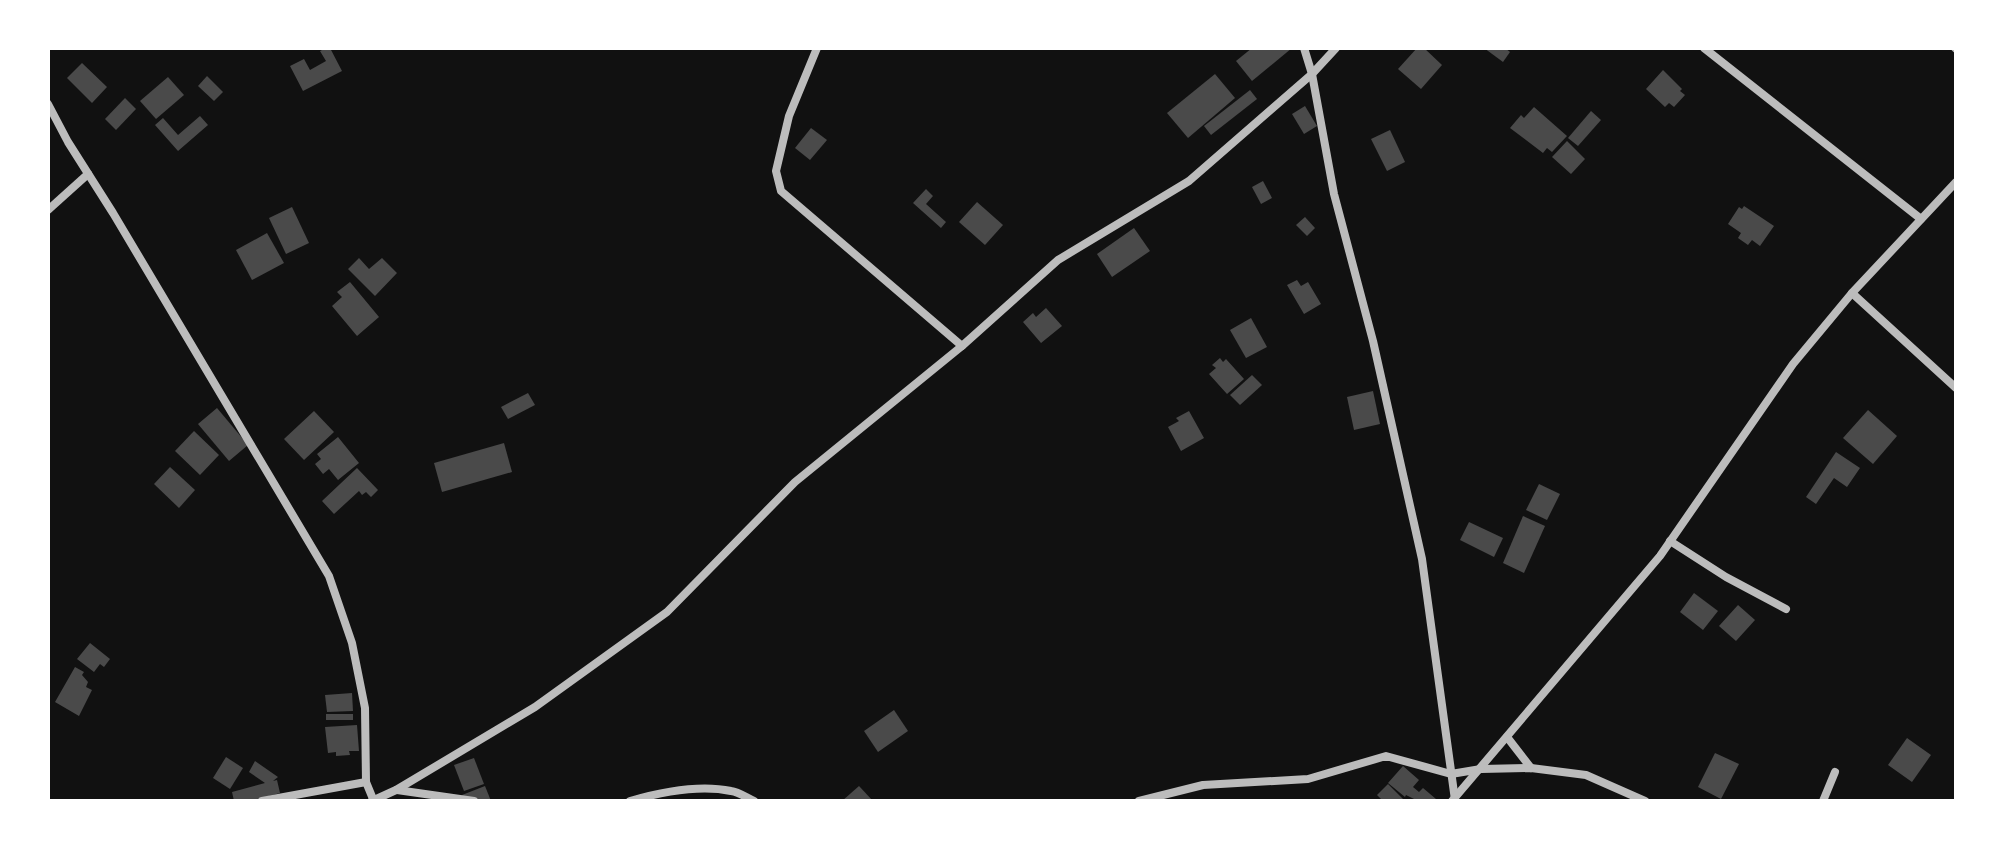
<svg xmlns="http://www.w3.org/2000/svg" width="2004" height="849" font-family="Montserrat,sans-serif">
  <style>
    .building { fill: #4a4a4a }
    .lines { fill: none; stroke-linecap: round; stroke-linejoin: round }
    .minor { stroke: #bcbcbc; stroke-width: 8 }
  </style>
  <rect width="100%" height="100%" fill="#111"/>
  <g class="building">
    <polygon points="326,48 330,48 342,71 303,91 290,66 304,59 310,70 326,61 320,51"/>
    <polygon points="1252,48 1292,48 1252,81 1236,61"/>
    <polygon points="1417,48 1424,48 1442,65 1421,89 1398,69"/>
    <polygon points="1484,48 1505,48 1510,52 1503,62"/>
    <polygon points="82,63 107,87 92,103 67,78"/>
    <polygon points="1663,70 1682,89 1680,91 1685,95 1674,107 1669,103 1665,107 1646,89"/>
    <polygon points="1215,74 1235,98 1188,138 1167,113"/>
    <polygon points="207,76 223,92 214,101 198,86"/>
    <polygon points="168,77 184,95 156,119 140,101"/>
    <polygon points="1250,90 1257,99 1211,135 1204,126"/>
    <polygon points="125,98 136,109 116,130 105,119"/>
    <polygon points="1305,106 1317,126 1304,134 1292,114"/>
    <polygon points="1534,107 1567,136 1552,152 1547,148 1543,153 1510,128 1521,115 1524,118"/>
    <polygon points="1591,111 1601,120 1578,146 1568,138"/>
    <polygon points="200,116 208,125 178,151 155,125 163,118 178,135"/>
    <polygon points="811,128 827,140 810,160 795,148"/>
    <polygon points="1390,130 1405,162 1387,171 1371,139"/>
    <polygon points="1567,141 1585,159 1571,174 1552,157"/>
    <polygon points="1263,181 1272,198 1261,204 1252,187"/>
    <polygon points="926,189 933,196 926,204 946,222 941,228 913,203"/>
    <polygon points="977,202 1003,225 985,245 959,222"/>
    <polygon points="1744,206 1774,226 1760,246 1752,240 1748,245 1738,238 1741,233 1728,224 1739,207 1742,209"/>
    <polygon points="292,207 309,243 286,254 269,218"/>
    <polygon points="1305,217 1315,228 1307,236 1296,225"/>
    <polygon points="1134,228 1150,251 1112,277 1097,254"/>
    <polygon points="267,233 284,263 252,280 236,250"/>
    <polygon points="359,258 369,269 382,258 397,273 375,296 348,269"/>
    <polygon points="1297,280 1301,286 1308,282 1321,304 1304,314 1287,285"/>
    <polygon points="350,282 379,317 357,336 332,306 342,297 337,292"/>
    <polygon points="1046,308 1062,326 1041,343 1023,322 1033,313 1036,317"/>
    <polygon points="1251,318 1267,347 1246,358 1230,330"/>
    <polygon points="1220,358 1223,362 1226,359 1244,379 1227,394 1209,374 1216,368 1212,365"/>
    <polygon points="1252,375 1262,385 1240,405 1230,395"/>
    <polygon points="1373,391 1380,424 1354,430 1347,397"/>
    <polygon points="528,393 535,405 508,419 501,407"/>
    <polygon points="217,408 248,445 229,461 198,424"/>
    <polygon points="1868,410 1897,436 1873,464 1843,438"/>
    <polygon points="314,411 334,432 304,460 284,439"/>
    <polygon points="1189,411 1204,438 1181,451 1168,427 1179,421 1176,418"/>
    <polygon points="194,431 219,455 200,475 175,451"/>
    <polygon points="338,437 359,463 338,480 329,469 323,474 315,464 321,459 317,454"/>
    <polygon points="504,443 512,472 442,492 434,463"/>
    <polygon points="1836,452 1860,468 1847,487 1834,478 1816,504 1806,497"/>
    <polygon points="170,467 195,490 179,508 154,484"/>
    <polygon points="357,468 378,490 371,497 366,492 362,495 359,491 334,514 322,501"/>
    <polygon points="1539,484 1560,494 1547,520 1526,510"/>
    <polygon points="1523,516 1545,526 1524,573 1503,563"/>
    <polygon points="1469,522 1503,538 1494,557 1460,540"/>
    <polygon points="1694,593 1718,611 1703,630 1680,612"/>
    <polygon points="1738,605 1755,620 1736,641 1719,626"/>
    <polygon points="90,643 110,659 104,667 100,664 94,672 77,659"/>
    <polygon points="75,667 84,672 82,675 88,682 86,687 92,690 79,716 55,702"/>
    <polygon points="352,693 353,711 327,712 325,695"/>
    <polygon points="894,710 908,731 878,752 864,731"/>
    <rect x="326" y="714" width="27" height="6"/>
    <polygon points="357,725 359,751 349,751 350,755 336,756 336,752 328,753 325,727"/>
    <polygon points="1907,738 1931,755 1912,782 1888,765"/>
    <polygon points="1715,753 1739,764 1721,799 1698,787"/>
    <polygon points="226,757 243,768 230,789 213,778"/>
    <polygon points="474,758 484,784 464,791 454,765"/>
    <polygon points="255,761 278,777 273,781 277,780 280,793 250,801 234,801 232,792 265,783 249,772"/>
    <polygon points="1403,766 1419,780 1413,787 1419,792 1423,788 1436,799 1434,801 1418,801 1406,795 1405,797 1388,783"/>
    <polygon points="1388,784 1405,801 1383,801 1377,795"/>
    <polygon points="485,786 491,801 465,801 462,795"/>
    <polygon points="859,786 873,801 842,801"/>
  </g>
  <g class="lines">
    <g class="minor">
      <polyline points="817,48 789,116 776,171 781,191 962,346"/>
      <polyline points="1304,48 1312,74 1334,194 1373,341 1422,559 1455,800"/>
      <polyline points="1704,48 1921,219"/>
      <polyline points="1955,48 1956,49"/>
      <polyline points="48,104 68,142 113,213 329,576 352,643 365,708 366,782 373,799"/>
      <polyline points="48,210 88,174"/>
      <polyline points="1852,293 1956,388"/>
      <polyline points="1670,541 1726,577 1786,609"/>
      <polyline points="1507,737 1531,768"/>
      <polyline points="397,790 474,801"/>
      <polyline points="262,801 366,782"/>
      <polyline points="372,801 396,790 535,707 667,612 795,482 962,346 1058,260 1189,181 1312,74 1336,48"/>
      <path d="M630,801c31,-9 68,-17 101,-10 8,1 16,7 23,10"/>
      <polyline points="1139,801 1203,785 1308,779 1386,756 1451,774 1481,769 1531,768 1586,775 1645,801"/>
      <polyline points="1452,801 1660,556 1793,364 1852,293 1956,182"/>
      <polyline points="1823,801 1835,772"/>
    </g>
  </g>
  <rect width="2004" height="849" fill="none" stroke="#ffffff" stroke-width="100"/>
</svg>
